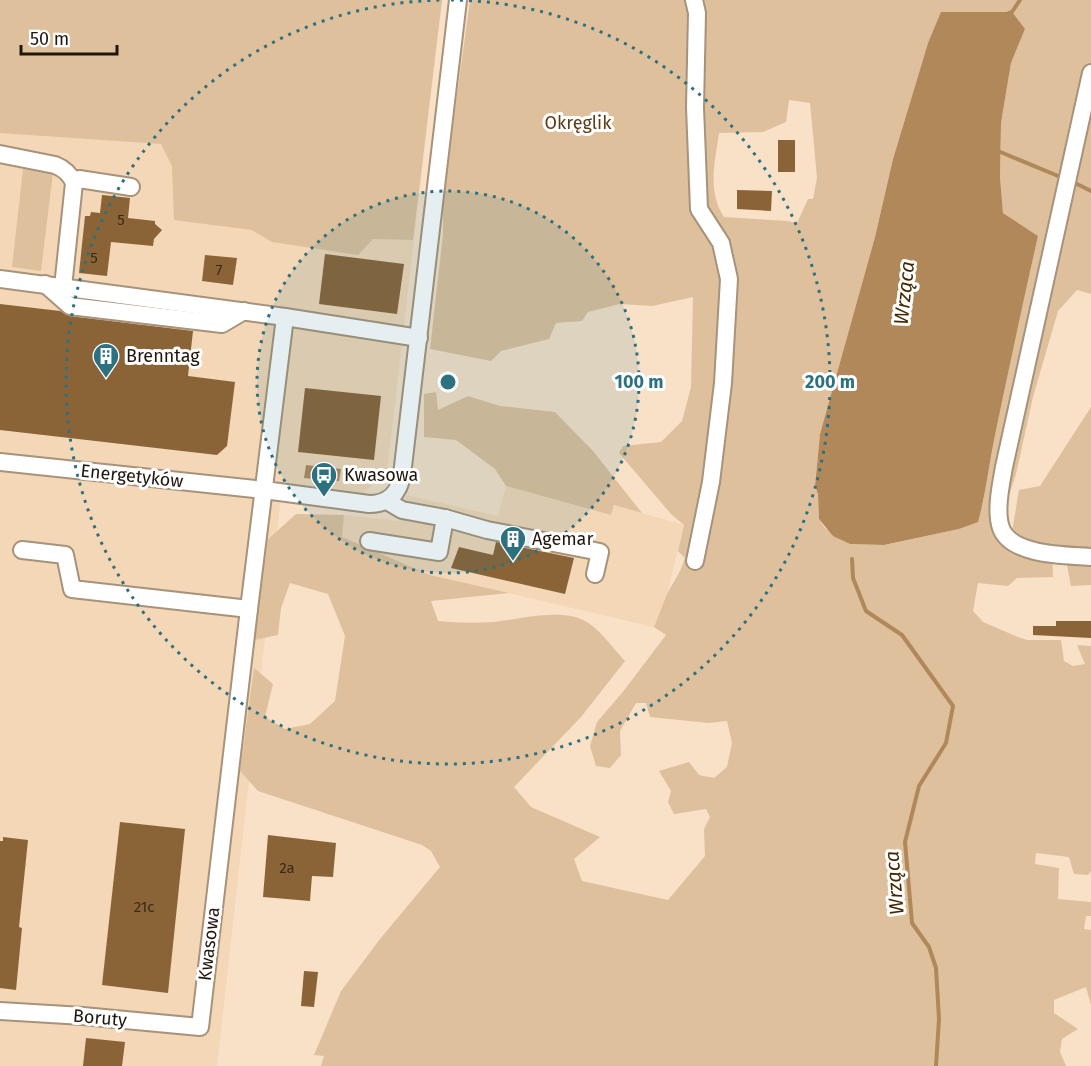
<svg xmlns="http://www.w3.org/2000/svg" width="1091" height="1066" font-family="'Fira Sans',sans-serif">
  <style>
    .built { fill: #f3d7b7 }
    .green { fill: #dfc09d; fill-rule: evenodd }
    .water { fill: #b0885a }
    .lines { fill: none; stroke-linecap: round; stroke-linejoin: round }
    .stream { stroke: #b0885a; stroke-width: 4 }
    .building { fill: #8a6437 }
    .minor-casing { stroke: #a7927a; stroke-width: 20 }
    .minor { stroke: #fff; stroke-width: 16 }
    .ring { fill: none; stroke: #2c7180; stroke-width: 3; stroke-dasharray: 3 6 }
    .labels { text-anchor: middle; dominant-baseline: central; stroke-width: 6; stroke-linejoin: round; paint-order: stroke }
    .number-label { font-size: 15px; fill: #392a18 }
    .park-label { font-size: 18px; fill: #593c18; stroke: #fff }
    .poi-label { font-size: 18px; fill: #1e160d; stroke: #fff; text-anchor: start }
    .street-label { font-size: 18px; fill: #1e160d; stroke: #fff }
    .water-label { font-size: 20px; font-style: italic; fill: #442801; stroke: #fff }
    .centre { fill: #2c7180; stroke: #fff; stroke-width: 3 }
    .ring-label { font-size: 18px; text-anchor: middle; font-weight: bold; fill: #2c7180; stroke: #fff; stroke-width: 6; stroke-linejoin: round; paint-order: stroke }
  </style>
  <rect width="100%" height="100%" fill="#f8e1c7"/>
  <g class="built">
    <polygon points="0,0 442,0 387,472 362,494 282,487 217,1066 0,1066"/>
    <polygon points="506,486 611,515 614,505 684,525 667,594 654,627 430,575 341,537 344,515 400,521 406,495 498,516"/>
  </g>
  <g class="green">
    <polygon points="0,0 442,0 413,240 373,239 358,255 272,242 252,230 174,220 172,166 161,144 0,133"/>
    <path d="M470,0h621v294l-14,-4 -19,21 -25,86 -17,77 -11,34 7,24 7,-42 21,-4 51,-79v144l-39,-4 1,30 -36,1 -9,8 -30,-3 -5,28 10,11 35,15 9,3h34l3,21 9,5 12,-2 -8,-19 14,1v225l-3,4 -14,-1 -5,-17 -33,-4 -1,11 24,4 -1,31 33,3v14h-5l-2,13 7,1v75l-5,-18 -32,13v13l24,16 -16,10 -2,13 6,14h-745l3,-10 -10,-1 27,-64 39,-52 60,-72 -9,-16 -9,-6 -164,-54 -18,-20 14,-103 19,16 -8,33 20,12 25,-5 25,-23 10,-65 -17,-42 -38,-11 -9,25 -3,27 -24,5 12,-99 30,-27 48,1 -2,22 88,38 79,18 -78,8 7,20c19,2 37,2 56,1 26,-3 73,-16 96,2 13,10 24,25 35,37l-44,56 -67,70 17,20 69,30 -26,22 8,22 86,19 37,-44 -1,-27 6,-12 -4,-8 -32,5 -6,-12 3,-11 -12,-20 30,-9 10,13 15,3 13,-11 5,-24 -5,-22 -18,2 -59,-6 -4,-14h-10l-16,28 1,24 -11,13 -14,-2 -6,-20 7,-24 25,-29 44,-58 -12,-8 13,-33 13,-23 5,-13 -7,-7 6,-26 -13,-11 -52,-61 4,-7 38,-4 21,-21 9,-34 2,-90 -41,9 -32,-2 -32,8 -6,9 -26,2 -7,16 -48,12 -10,10 -61,-12 13,-115v-36zM1025,29l-14,34 -10,60 -1,54 3,36 35,23c-16,66 -29,132 -43,199 -6,29 -9,58 -17,86l-19,8 -74,16 -35,-1 -25,-16 -6,-9 -1,-25 -3,-8 5,-52 55,-197 18,-78 35,-116 6,-11zM789,100l21,3 7,75 -4,21h-5l-11,24 -10,-2 -63,-4c-17,-26 -9,-55 -5,-84l44,-1 23,-10z"/>
    <polygon points="23,169 53,172 41,271 12,267"/>
    <polygon points="436,392 438,410 468,396 500,406 555,412 593,451 642,513 614,505 611,515 506,486 495,469 456,440 424,437 424,394"/>
    <polygon points="1066,560 1091,563 1091,585 1071,586"/>
  </g>
  <g class="water">
    <path d="M941,12h71l13,17 -14,34 -10,60 -1,54 3,36 35,23c-15,66 -29,132 -43,199 -6,29 -9,58 -17,87l-19,7 -75,16 -34,-1 -17,-8 -14,-17 -1,-25 -3,-8 5,-52 55,-197 18,-78 35,-116z"/>
    <polygon points="306,465 341,469 339,481 304,478"/>
  </g>
  <g class="lines">
    <g class="stream">
      <polyline points="1009,13 1012,12 1020,0"/>
      <polyline points="998,151 1063,178"/>
      <polyline points="1073,182 1091,191"/>
      <polyline points="852,559 853,578 866,611 902,635 953,706 946,743 919,786 905,842 912,923 929,947 936,968 939,1019 936,1066"/>
    </g>
  </g>
  <g class="building">
    <rect x="778" y="140" width="17" height="32"/>
    <polygon points="737,190 772,191 771,211 737,209"/>
    <polygon points="102,195 130,198 128,218 155,221 155,224 162,230 154,239 153,246 111,242 107,276 79,273 85,216 90,216 91,212 100,213"/>
    <polygon points="325,254 404,264 397,314 319,304"/>
    <polygon points="205,255 237,258 233,285 202,281"/>
    <polygon points="0,304 60,311 69,316 193,331 188,376 235,382 227,446 217,455 0,430"/>
    <polygon points="305,388 381,396 374,460 298,452"/>
    <polygon points="496,542 574,558 565,594 451,568 459,547 493,555"/>
    <polygon points="1056,621 1091,621 1091,638 1033,635 1033,626 1056,626"/>
    <polygon points="120,822 185,829 168,993 102,985"/>
    <polygon points="268,835 336,843 333,877 312,876 310,901 263,897"/>
    <polygon points="3,837 28,840 19,927 22,928 16,990 0,988 0,841 3,841"/>
    <polygon points="304,971 318,972 314,1007 301,1006"/>
    <polygon points="86,1038 125,1042 122,1066 83,1066"/>
  </g>
  <g class="lines">
    <g class="minor-casing">
      <g id="minor">
        <polyline points="694,0 697,13 695,107 699,209 721,243 729,279 723,383 711,482 695,561"/>
        <path d="M1091,73l-87,394c-3,17 -9,44 -3,61 10,28 66,27 90,29"/>
        <path d="M0,154l55,11c10,4 15,9 19,18l-11,104"/>
        <polyline points="74,183 79,179 131,187"/>
        <polyline points="0,279 285,317 419,338"/>
        <polyline points="45,284 70,306 222,324 244,311"/>
        <path d="M0,462l264,28 105,14c19,0 30,-10 33,-29l56,-475"/>
        <polyline points="387,501 402,510 445,518 487,530 600,552 595,574"/>
        <polyline points="369,541 439,552 445,518"/>
        <polyline points="22,550 65,555 72,589 249,609"/>
        <polyline points="0,1011 83,1016 200,1027 249,609 285,317"/>
      </g>
    </g>
    <use href="#minor" class="minor"/>
  </g>
  <circle cx="448" cy="382" r="191" fill="#2c7180" fill-opacity=".12"/>
  <g class="ring">
    <circle cx="448" cy="382" r="191"/>
    <path d="M451 0A382 382 0 1 1 445 0"/>
  </g>
  <defs>
    <g id="building-pin" transform="scale(1.35)"><path d="M0 17L-7.5 6A9.5 9.5 0 1 1 7.5 6Z" fill="#2c7180" stroke="#fff"/><path d="M-4-6H4V6H1V3H-1V6H-4ZM-2.5-4.3h1.7v1.8h-1.7ZM.8-4.3h1.7v1.8H.8ZM-2.5-1h1.7V.8h-1.7ZM.8-1h1.7V.8H.8Z" fill="#fff"/></g>
    <g id="bus-pin" transform="scale(1.35)"><path d="M0 17L-7.5 6A9.5 9.5 0 1 1 7.5 6Z" fill="#2c7180" stroke="#fff"/><path d="M-5-6H5V4H4V6H2V4H-2V6H-4V4H-5ZM-3.5-4V0h7V-4ZM-3.5 1.2v1.5H-2V1.2ZM2 1.2v1.5H3.5V1.2Z" fill="#fff"/></g>
  </defs>
  <g fill-rule="evenodd">
    <use href="#building-pin" x="106" y="356"/>
    <use href="#bus-pin" x="324" y="475"/>
    <use href="#building-pin" x="513" y="539"/>
  </g>
  <g class="labels">
    <g class="number-label">
      <text x="121" y="220">5</text>
      <text x="94" y="258">5</text>
      <text x="219" y="270">7</text>
      <text x="287" y="868">2a</text>
      <text x="144" y="907">21c</text>
    </g>
    <g class="park-label">
      <text x="578" y="123">Okręglik</text>
    </g>
    <g class="poi-label">
      <text x="126" y="356">Brenntag</text>
      <text x="344" y="475">Kwasowa</text>
      <text x="532" y="539">Agemar</text>
    </g>
    <g class="street-label">
      <text transform="translate(132 476) rotate(6)">Energetyków</text>
      <text transform="translate(209 944) rotate(-83)">Kwasowa</text>
      <text transform="translate(100 1018) rotate(5)">Boruty</text>
    </g>
    <g class="water-label">
      <text transform="translate(904 293) rotate(-84)">Wrząca</text>
      <text transform="translate(894 883) rotate(-95)">Wrząca</text>
    </g>
  </g>
  <circle cx="448" cy="382" r="9" class="centre"/>
  <g class="ring-label">
    <text x="639" y="388">100 m</text>
    <text x="830" y="388">200 m</text>
  </g>
  <path d="M21 45v9h96v-9" fill="none" stroke="#1e160d" stroke-width="3"/>
  <text x="30" y="45" font-size="18" fill="#1e160d" stroke="#ffffff" stroke-width="4.5" paint-order="stroke">50 m</text>
</svg>
